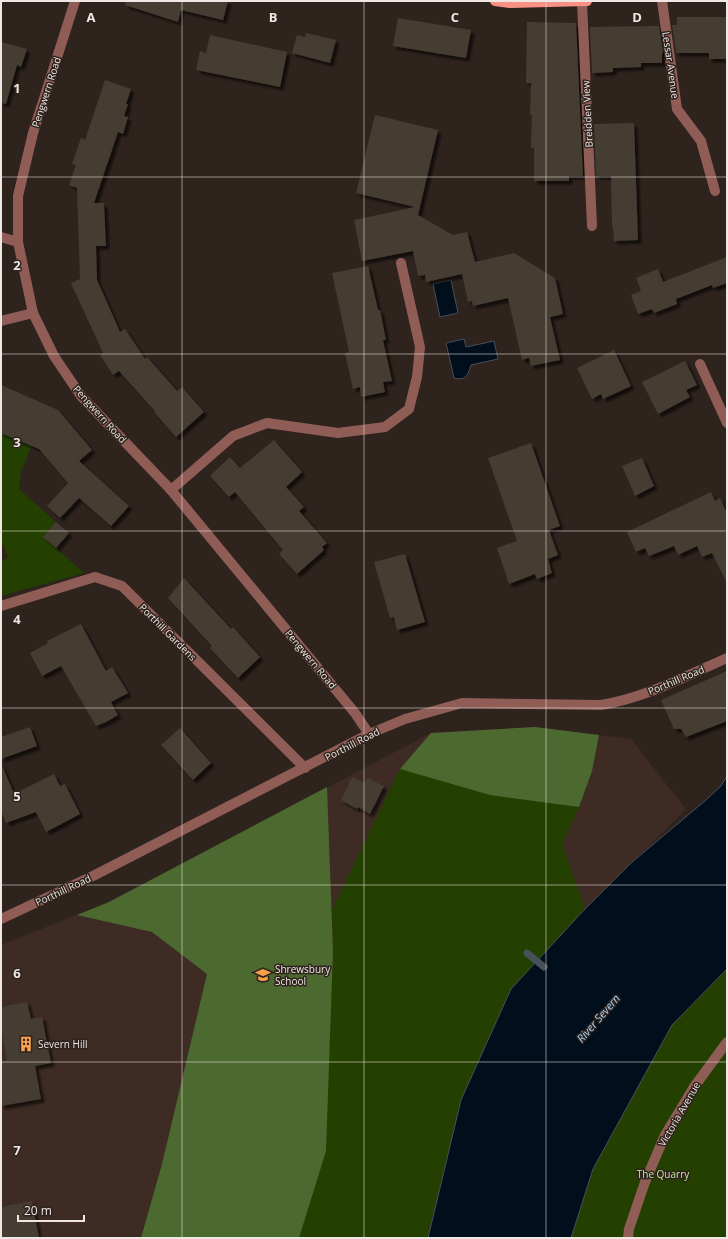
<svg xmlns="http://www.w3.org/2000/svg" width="728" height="1239" font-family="'Open Sans',sans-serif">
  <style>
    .built { fill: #3d2b24 }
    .green { fill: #244001 }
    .forest { fill: #4c6a2f }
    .water { fill: #010f1d; stroke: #485059 }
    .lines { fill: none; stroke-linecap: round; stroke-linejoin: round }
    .stream { stroke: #485059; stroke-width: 7 }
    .building { fill: #453d33; filter: url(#shadow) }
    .minor { stroke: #905d56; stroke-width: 10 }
    .major { stroke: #fb9185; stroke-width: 10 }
    .grid { fill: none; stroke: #efe7e4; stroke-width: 1; stroke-opacity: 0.55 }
    .labels { text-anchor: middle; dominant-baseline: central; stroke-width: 3; stroke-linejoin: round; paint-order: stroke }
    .street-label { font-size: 10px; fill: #efe7e4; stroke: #2f231e }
    .poi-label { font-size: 10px; fill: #efe7e4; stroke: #2f231e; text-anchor: start }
    .park-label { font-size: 10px; fill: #bcec95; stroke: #2f231e }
    .water-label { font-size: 11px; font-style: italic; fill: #a6d5fd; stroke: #2f231e }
    .grid-label { font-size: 13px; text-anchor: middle; font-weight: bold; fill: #efe7e4; stroke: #2f231e; stroke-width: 3; stroke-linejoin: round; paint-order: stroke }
  </style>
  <defs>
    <filter id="shadow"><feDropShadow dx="3.5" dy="3.5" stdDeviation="1" flood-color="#0009"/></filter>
  </defs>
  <rect width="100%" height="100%" fill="#2f231e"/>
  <polygon class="built" points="535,727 631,739 686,809 585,909 428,1238 1,1238 1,945 109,902 431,733"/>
  <g class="green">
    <polygon points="1,428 2,433 28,445 37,433 21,472 19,489 56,522 43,537 84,573 1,596 1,561 8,558 4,545 1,546"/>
    <polygon points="400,769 490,795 579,807 562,844 585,909 511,989 461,1100 427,1238 299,1238 326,1151 333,951 332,910"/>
    <polygon points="727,969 727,1238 571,1238 593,1169 672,1025"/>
  </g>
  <g class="forest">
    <polygon points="535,727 599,735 592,771 579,807 490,795 400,769 431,733"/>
    <polygon points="327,787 333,951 326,1151 299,1238 141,1238 162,1164 207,974 152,932 77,915 109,902"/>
  </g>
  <g class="water">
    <polygon points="451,280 458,313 440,317 433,284"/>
    <path d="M464,339l2,8 28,-6 4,18 -27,6c-3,11 -6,16 -17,13l-8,-35z"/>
    <polygon points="727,776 727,969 672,1025 593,1169 571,1238 428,1238 461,1100 511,989 585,909 631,863 706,800 721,786"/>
  </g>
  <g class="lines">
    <polyline class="stream" points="527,953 544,967"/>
  </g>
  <g class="building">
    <polygon points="126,1 228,1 223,20 181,10 178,22 125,5"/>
    <polygon points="677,17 727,17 727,59 709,59 709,53 676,53 672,25 677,25"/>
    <polygon points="398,18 471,30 466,58 393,46"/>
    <polygon points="527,22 576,23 583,176 569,176 569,181 534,181 534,148 531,148 532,115 530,115 531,83 526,83"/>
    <polygon points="659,26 663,53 662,53 662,63 641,63 641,67 613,68 613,72 592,73 590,27"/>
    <polygon points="306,33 336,40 330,63 292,53 297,35 305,37"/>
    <polygon points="210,35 287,52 280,87 196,70 200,51 206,53"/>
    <polygon points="1,42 27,49 21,67 17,65 6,104 1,103"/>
    <polygon points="105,80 131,89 126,104 128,104 124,116 128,117 123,134 118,132 94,203 104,203 106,246 96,246 97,280 120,332 125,329 145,359 147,357 177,391 182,387 204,412 176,437 154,412 155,411 119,371 113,375 100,355 103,353 71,283 80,279 77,188 69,185 76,165 72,164 81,138 85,140"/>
    <polygon points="375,115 438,130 418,215 453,235 467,232 475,262 514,253 555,278 563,314 550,317 560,360 531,366 529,358 522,360 508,298 473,306 472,301 468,302 462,274 426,282 425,275 418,276 413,251 362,261 354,220 415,207 356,193"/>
    <polygon points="634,123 638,240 614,241 613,227 612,227 611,176 596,176 594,124"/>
    <polygon points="727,257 727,283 713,288 712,285 676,299 677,304 654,313 652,309 638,314 631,295 641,291 636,278 658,269 663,282"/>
    <polygon points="368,266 378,310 380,310 386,340 383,340 392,381 383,382 385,392 361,397 360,387 353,389 345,353 349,352 332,273"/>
    <polygon points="614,350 631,386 603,399 601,394 592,399 577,368"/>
    <polygon points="685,361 697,385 686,390 690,397 658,414 642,382"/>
    <polygon points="1,385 58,410 92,450 79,461 129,506 111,526 79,498 60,518 47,506 68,483 39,449 1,433"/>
    <polygon points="274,440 302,472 286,487 304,507 299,511 327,543 322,547 324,550 297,574 279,554 283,550 235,492 229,497 210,476 230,457 240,468"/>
    <polygon points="531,443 560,526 549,530 558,555 548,559 552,573 537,579 535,574 509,584 497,548 517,541 488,458"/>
    <polygon points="642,458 654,486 635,496 622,466"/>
    <polygon points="711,492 715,501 720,498 727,513 727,583 712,553 702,557 697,546 678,555 674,546 649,556 645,548 636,552 627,532"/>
    <polygon points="56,522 69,533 56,548 43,537"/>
    <polygon points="405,554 425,622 397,630 394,617 390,618 374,562"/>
    <polygon points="184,578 231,629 233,627 260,657 238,678 210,648 212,646 168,598"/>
    <polygon points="81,624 106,671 112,667 128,693 111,702 118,715 106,722 96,726 61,666 42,676 30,653 48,643 47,641"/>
    <polygon points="727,671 727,721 686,737 681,729 674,729 661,700"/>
    <polygon points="30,727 37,746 1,759 1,737"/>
    <polygon points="180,728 211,763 193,780 161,745"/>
    <polygon points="1,763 14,794 54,774 60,786 65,784 80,814 46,832 36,812 6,823 1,811"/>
    <polygon points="352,777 364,783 367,778 384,786 370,814 358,807 357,809 341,800"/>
    <polygon points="27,1002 31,1019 42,1017 51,1063 35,1066 41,1099 1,1106 1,1062 7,1060 1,1028 1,1007"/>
    <polygon points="32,1201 39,1238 1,1238 1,1207"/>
  </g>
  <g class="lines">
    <g class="minor">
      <polyline points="75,1 33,133 18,196 18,242 33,313 54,356 81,396 171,490 355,713 369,734"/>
      <polyline points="662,1 677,109 701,141 715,191"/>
      <polyline points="582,2 592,226"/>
      <polyline points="1,237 18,242"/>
      <polyline points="1,321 33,313"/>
      <polyline points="700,364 727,423"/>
      <polyline points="171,490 233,436 267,423 338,433 385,427 409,409 417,377 420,347 401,263"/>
      <polyline points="1,606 95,577 122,586 305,768"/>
      <path d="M1,919l94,-44 274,-141 36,-15 57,-16 139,2c44,-7 85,-29 126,-47"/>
      <polyline points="628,1238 629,1229 645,1182 665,1135 694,1087 727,1042"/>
    </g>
    <polyline class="major" points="495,1 510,3 587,1"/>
  </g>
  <path class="grid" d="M182,1v1237M364,1v1237M546,1v1237M1,177h726M1,354h726M1,531h726M1,708h726M1,885h726M1,1062h726"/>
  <defs>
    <g id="school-bare" transform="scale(1.2)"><path d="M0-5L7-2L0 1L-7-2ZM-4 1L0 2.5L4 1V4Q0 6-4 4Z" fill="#f9a04c" stroke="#2f231e" stroke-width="2.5" paint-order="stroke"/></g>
    <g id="building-bare" transform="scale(1.2)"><path d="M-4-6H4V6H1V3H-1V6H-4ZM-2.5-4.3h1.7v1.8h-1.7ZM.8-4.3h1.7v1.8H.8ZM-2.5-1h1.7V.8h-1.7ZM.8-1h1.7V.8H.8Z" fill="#f9a04c" stroke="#2f231e" stroke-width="2.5" paint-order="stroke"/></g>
  </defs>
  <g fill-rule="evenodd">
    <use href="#school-bare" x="263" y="975"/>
    <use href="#building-bare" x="26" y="1044"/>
  </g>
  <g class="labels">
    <g class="street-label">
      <text transform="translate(671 65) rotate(82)">Lessar Avenue</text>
      <text transform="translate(46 92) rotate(-72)">Pengwern Road</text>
      <text transform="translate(587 114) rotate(-93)">Breidden View</text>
      <text transform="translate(100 414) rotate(48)">Pengwern Road</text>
      <text transform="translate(168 632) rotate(45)">Porthill Gardens</text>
      <text transform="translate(311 659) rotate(50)">Pengwern Road</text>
      <text transform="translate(676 680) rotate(-23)">Porthill Road</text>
      <text transform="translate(352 744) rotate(-27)">Porthill Road</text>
      <text transform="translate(63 890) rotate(-25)">Porthill Road</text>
      <text transform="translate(679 1114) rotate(-60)">Victoria Avenue</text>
    </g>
    <g class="poi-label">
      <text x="275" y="969">Shrewsbury<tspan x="275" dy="12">School</tspan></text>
      <text x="38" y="1044">Severn Hill</text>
    </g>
    <g class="park-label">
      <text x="663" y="1174">The Quarry</text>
    </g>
    <g class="water-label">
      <text transform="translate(598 1018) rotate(-49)">River Severn</text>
    </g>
  </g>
  <g class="grid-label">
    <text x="91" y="22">A</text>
    <text x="273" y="22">B</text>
    <text x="455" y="22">C</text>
    <text x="637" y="22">D</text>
    <text x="17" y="93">1</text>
    <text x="17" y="270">2</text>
    <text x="17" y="447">3</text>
    <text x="17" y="624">4</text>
    <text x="17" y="801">5</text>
    <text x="17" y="978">6</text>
    <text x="17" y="1155">7</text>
  </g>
  <rect width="728" height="1239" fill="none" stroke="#efe7e4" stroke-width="4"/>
  <path d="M18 1215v6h66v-6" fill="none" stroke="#efe7e4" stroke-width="2"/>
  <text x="24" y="1215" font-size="12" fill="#efe7e4" stroke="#2f231e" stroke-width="3" paint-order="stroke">20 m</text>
</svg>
